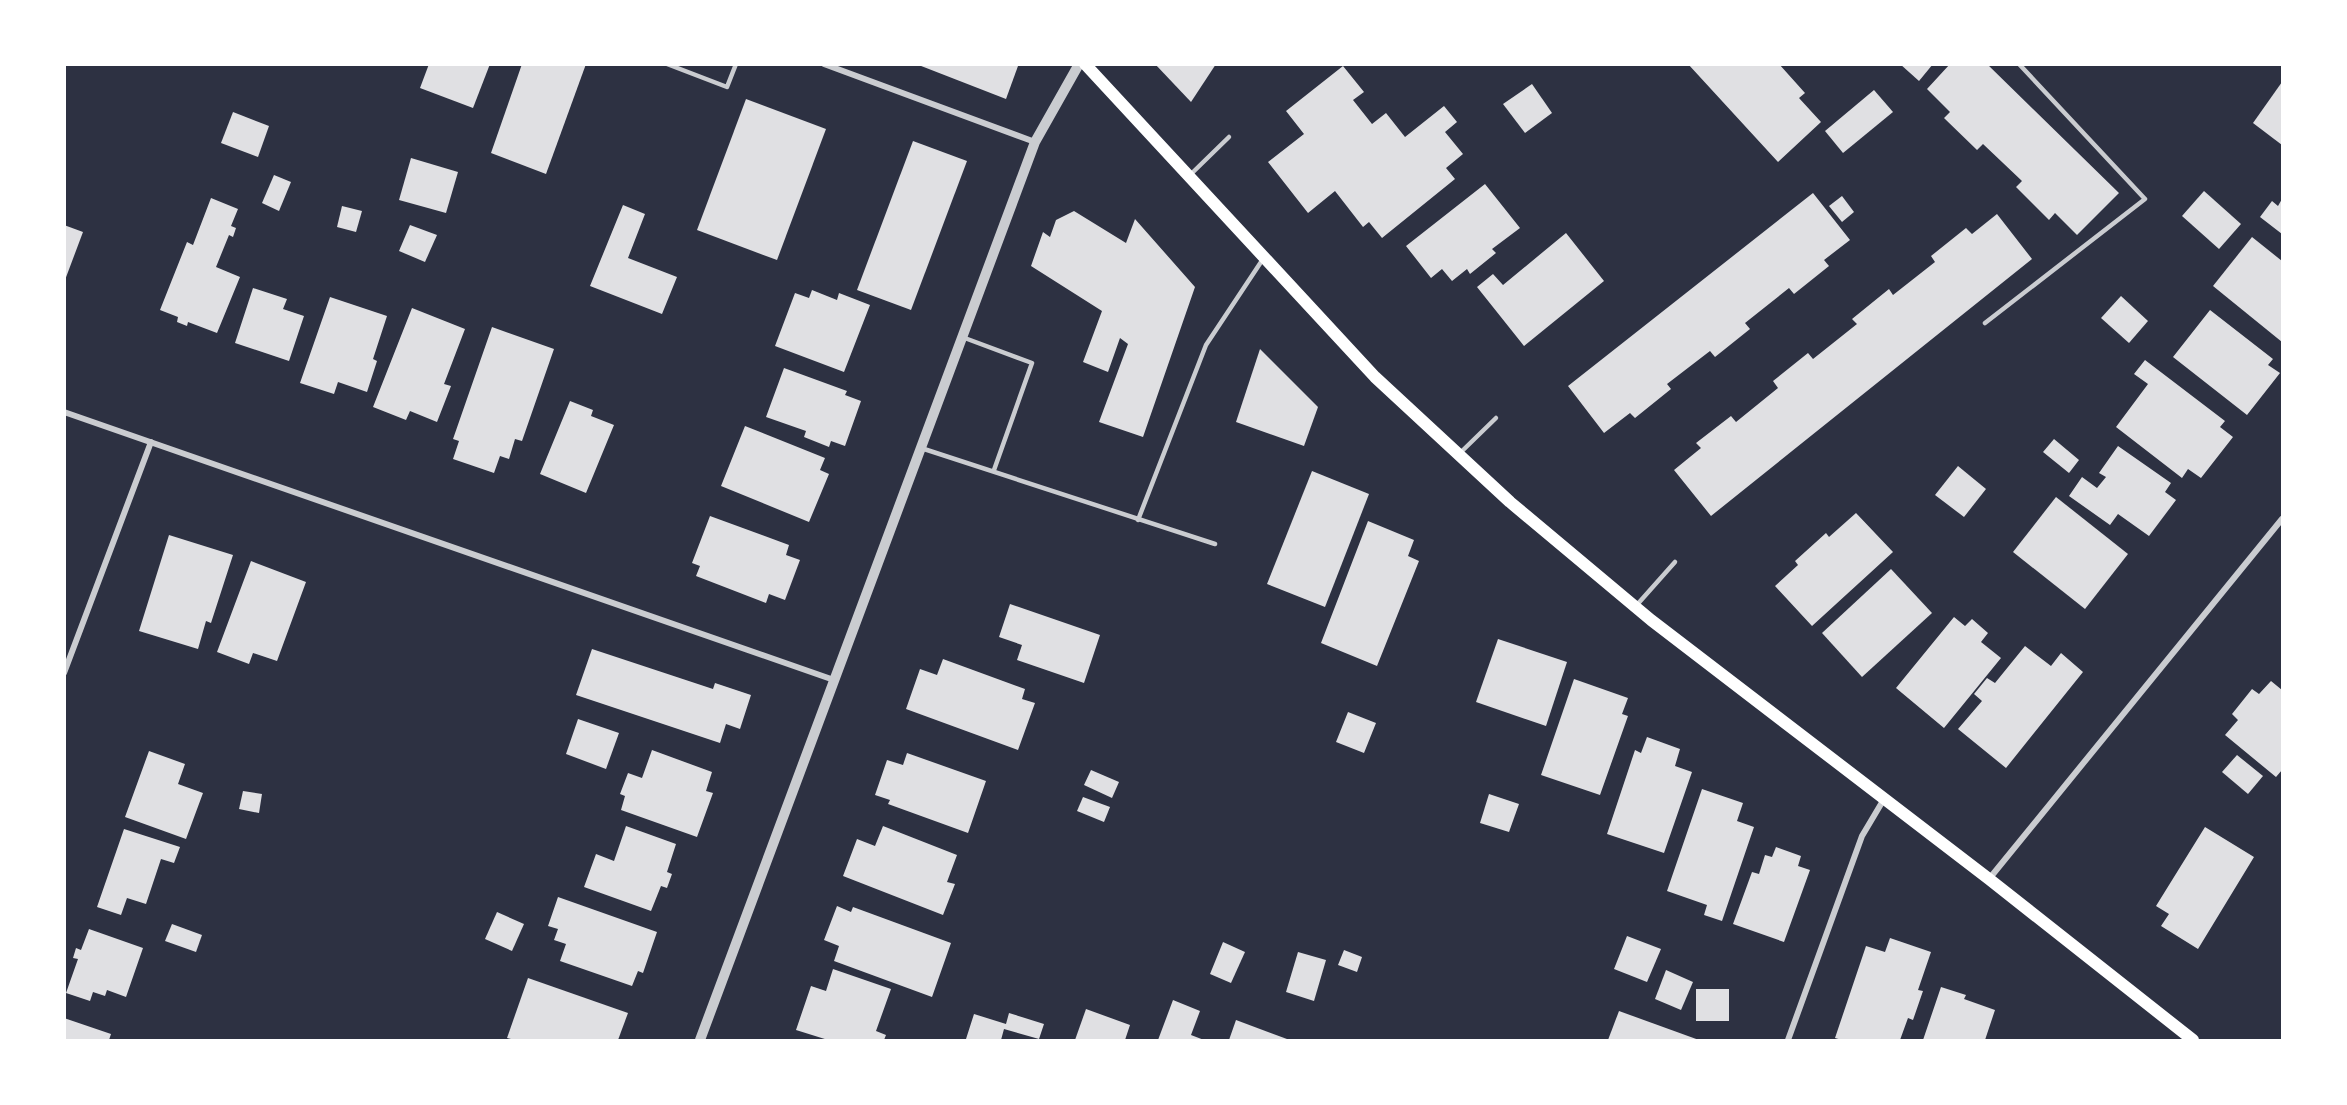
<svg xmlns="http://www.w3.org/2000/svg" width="2347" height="1105" font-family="'Sofia Sans Condensed',sans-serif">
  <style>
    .building { fill: #e0e0e3 }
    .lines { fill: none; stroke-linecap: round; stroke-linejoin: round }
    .service { stroke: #caccd0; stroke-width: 4.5 }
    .minor { stroke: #caccd0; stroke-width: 6 }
    .tertiary { stroke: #caccd0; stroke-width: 10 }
    .secondary { stroke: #fff; stroke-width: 12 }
  </style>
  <rect width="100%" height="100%" fill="#2d3142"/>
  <g class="building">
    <polygon points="429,64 490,64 473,108 420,88"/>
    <polygon points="522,64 586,64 546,174 491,153"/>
    <polygon points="916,64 1017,64 1018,66 1006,99"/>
    <polygon points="1155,64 1216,64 1191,102"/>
    <polygon points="1688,64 1779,64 1805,93 1799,98 1821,122 1778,162"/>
    <polygon points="1900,64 1933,64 1919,81"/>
    <polygon points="1950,64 1987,64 2119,193 2077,235 2055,213 2049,220 2016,187 2022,181 1983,144 1977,150 1944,118 1950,112 1927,89"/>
    <polygon points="1343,66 1364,92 1353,100 1372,124 1386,113 1405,137 1444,106 1457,122 1445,132 1463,154 1446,168 1455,179 1382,238 1369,222 1363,227 1335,191 1308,213 1268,162 1304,134 1286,111"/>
    <polygon points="2282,82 2282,145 2253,123"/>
    <polygon points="1532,84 1552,113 1525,133 1503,104"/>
    <polygon points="1874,90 1893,112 1843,153 1825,131"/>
    <polygon points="746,99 826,129 777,260 697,230"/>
    <polygon points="233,112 269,126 258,157 221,143"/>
    <polygon points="913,141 967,161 911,310 857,290"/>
    <polygon points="411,158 458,172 446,213 399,200"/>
    <polygon points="274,175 291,182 279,211 262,203"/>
    <polygon points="1485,184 1520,228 1492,249 1496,253 1470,274 1467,269 1452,281 1442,269 1431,278 1406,246"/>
    <polygon points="2204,191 2241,224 2219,249 2182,216"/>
    <polygon points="1813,193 1850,240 1824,260 1829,266 1794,294 1789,288 1745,323 1750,329 1715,357 1710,351 1667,384 1671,389 1635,418 1630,413 1604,433 1568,386"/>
    <polygon points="1842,196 1854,212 1842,222 1829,206"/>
    <polygon points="211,198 238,209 231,226 236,228 233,237 229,235 216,267 240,277 217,333 188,322 187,326 177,322 178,317 160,310 187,242 193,245"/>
    <polygon points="2282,199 2282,234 2260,217 2272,201 2278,206"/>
    <polygon points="623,205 645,214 628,258 677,277 662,314 590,286"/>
    <polygon points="342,206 362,211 356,232 337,227"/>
    <polygon points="1074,211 1126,243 1135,219 1195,287 1143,437 1099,422 1128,344 1120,338 1108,372 1083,362 1102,311 1031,266 1043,232 1050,237 1056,220"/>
    <polygon points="1997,214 2032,259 1711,516 1674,470 1701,448 1696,443 1731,416 1736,422 1778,388 1773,381 1808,353 1813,359 1857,324 1852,319 1889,289 1893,295 1935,262 1931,256 1966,228 1972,234"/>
    <polygon points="64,225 83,232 65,280 64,280"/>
    <polygon points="410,225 437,235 425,262 399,251"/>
    <polygon points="1566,233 1604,281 1524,346 1477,287 1493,274 1503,285"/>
    <polygon points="2252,237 2282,261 2282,342 2213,286"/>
    <polygon points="253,288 287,299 283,309 304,316 289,361 235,343"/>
    <polygon points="812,290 837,300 839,293 870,305 844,372 775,346 795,293 809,298"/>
    <polygon points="2121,296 2148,321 2129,343 2101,318"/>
    <polygon points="330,297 387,316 373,359 377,361 367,392 338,382 334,394 300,383"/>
    <polygon points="412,308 465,329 444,384 451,386 437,422 410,411 406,420 373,407"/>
    <polygon points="2210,310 2273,359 2268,365 2280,373 2247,415 2173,357"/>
    <polygon points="492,327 554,349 522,441 515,439 509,459 500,456 494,473 453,459 459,441 453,439"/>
    <polygon points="1260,349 1318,407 1304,446 1236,422"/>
    <polygon points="2145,360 2225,421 2220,427 2233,437 2201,478 2188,469 2182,478 2116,427 2148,384 2134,374"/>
    <polygon points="784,368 847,391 845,395 861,401 845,446 831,441 829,447 804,437 806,431 766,417"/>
    <polygon points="570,401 593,410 591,416 614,425 586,493 540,474"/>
    <polygon points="745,426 825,458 820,470 829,474 809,522 721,486"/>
    <polygon points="2054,439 2079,460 2069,473 2043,452"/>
    <polygon points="2118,446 2171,483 2165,492 2176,500 2149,536 2118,514 2110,525 2069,496 2082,477 2097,488 2106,477 2099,473"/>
    <polygon points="1958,466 1986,489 1964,517 1935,495"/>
    <polygon points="1312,471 1369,494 1325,607 1267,584"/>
    <polygon points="2056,497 2128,554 2085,609 2013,552"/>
    <polygon points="1856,513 1893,552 1812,626 1775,586 1798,565 1795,561 1826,533 1829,537"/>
    <polygon points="710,516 789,545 786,555 800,560 785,600 769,594 766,603 696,576 700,566 692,563"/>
    <polygon points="1368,521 1414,540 1408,556 1419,561 1377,666 1321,643"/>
    <polygon points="169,535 233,555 211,623 206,621 198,649 139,631"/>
    <polygon points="251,561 306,582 277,661 253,653 249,664 217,652"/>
    <polygon points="1891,569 1932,613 1862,677 1822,633"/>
    <polygon points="1010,604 1100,635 1084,683 1017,660 1022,645 999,637"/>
    <polygon points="1954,617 1965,626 1972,619 1988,633 1981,642 2001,658 1944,728 1896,688"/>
    <polygon points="1498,639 1567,662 1546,726 1476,702"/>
    <polygon points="2025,646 2051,666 2061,653 2083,672 2006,768 1958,729 1982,701 1974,694 1987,678 1995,683"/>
    <polygon points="592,649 713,689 715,683 751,695 740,729 726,724 720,743 576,695"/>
    <polygon points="943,659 1025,689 1022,699 1035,703 1018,750 906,709 920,669 937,675"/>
    <polygon points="1574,679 1628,698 1622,714 1628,716 1600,795 1541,775"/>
    <polygon points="2271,681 2282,690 2282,770 2276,777 2225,735 2238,720 2232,714 2252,689 2259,694"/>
    <polygon points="1348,712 1376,723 1364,753 1336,742"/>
    <polygon points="578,719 619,733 606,769 566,754"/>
    <polygon points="1647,737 1680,749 1675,766 1692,772 1664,853 1607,834 1635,750 1641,753"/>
    <polygon points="652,750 712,772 706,791 713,793 697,837 621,810 625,796 620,794 628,773 642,778"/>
    <polygon points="149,751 185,764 178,784 203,793 186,839 125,817"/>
    <polygon points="907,753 986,781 968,833 888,804 890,800 875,795 887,760 903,765"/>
    <polygon points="2237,755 2263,776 2248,794 2222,772"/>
    <polygon points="1091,770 1119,782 1112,798 1084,785"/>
    <polygon points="1702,789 1743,803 1737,821 1754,827 1722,921 1704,915 1707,905 1667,891"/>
    <polygon points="243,791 262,794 259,813 239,809"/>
    <polygon points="1489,794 1519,804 1509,832 1480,823"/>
    <polygon points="1083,797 1110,807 1104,822 1077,811"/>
    <polygon points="626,826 676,844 667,872 672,874 667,888 661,886 651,911 584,887 596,854 614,861"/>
    <polygon points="883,826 957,855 947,882 955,884 943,915 843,876 857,839 875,846"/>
    <polygon points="2205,827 2254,857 2198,949 2161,926 2169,914 2156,906"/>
    <polygon points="124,829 180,847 174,863 161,859 146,904 127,898 121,915 97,907"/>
    <polygon points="1776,847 1801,856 1798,866 1810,870 1784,942 1733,924 1752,872 1759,874 1765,855 1772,857"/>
    <polygon points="558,897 657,932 643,973 638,971 632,986 560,961 566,944 554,940 558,929 548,926"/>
    <polygon points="837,906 851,912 853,907 951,943 932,997 834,961 839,946 824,940"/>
    <polygon points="497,912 524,924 512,951 485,939"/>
    <polygon points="172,924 202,935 196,952 165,941"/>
    <polygon points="89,929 143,948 126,997 107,990 105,996 93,992 90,1001 66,993 78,959 73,958 76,948 81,950"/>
    <polygon points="1627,936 1661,949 1647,982 1614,969"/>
    <polygon points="1890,938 1931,952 1918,990 1923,991 1913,1020 1908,1018 1900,1040 1842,1040 1835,1038 1866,946 1885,952"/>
    <polygon points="1223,942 1245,952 1231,983 1210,974"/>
    <polygon points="1344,950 1362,957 1357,972 1338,965"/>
    <polygon points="1298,952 1326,960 1314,1001 1286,992"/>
    <polygon points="833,969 891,989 876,1031 886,1035 884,1040 828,1040 796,1030 811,986 826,991"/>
    <polygon points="1666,970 1693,982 1681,1010 1655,999"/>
    <polygon points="528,978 628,1013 618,1040 515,1040 507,1038"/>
    <polygon points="1941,987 1966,995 1964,999 1995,1010 1985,1040 1923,1040"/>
    <rect x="1696" y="989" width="33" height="32"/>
    <polygon points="1173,1000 1200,1011 1191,1035 1204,1040 1158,1040"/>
    <polygon points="1086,1009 1130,1025 1125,1040 1075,1040"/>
    <polygon points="1619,1011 1699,1040 1608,1040"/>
    <polygon points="1009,1013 1044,1024 1039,1039 1004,1029 1001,1040 966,1039 974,1014 1006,1024"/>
    <polygon points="64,1018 111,1034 109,1040 64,1040"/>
    <polygon points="1236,1020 1287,1039 1287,1040 1229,1040"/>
  </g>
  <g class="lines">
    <g class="service">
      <polyline points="667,64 727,87 736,64"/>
      <polyline points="1190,175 1229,137"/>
      <polyline points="1985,323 2145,199 2019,64"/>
      <polyline points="962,337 1032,363 994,470"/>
      <polyline points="921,448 1215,544"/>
      <polyline points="1459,454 1496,418"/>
      <polyline points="1138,520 1206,345 1263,259"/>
      <polyline points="1635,607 1675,562"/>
    </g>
    <g class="minor">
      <polyline points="824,64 1035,142"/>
      <polyline points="64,412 834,680"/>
      <polyline points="64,673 151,442"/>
      <polyline points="1989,879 2282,519"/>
      <polyline points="1788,1040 1862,836 1884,799"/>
    </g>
    <polyline class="tertiary" points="700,1040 1035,142 1079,64"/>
    <polyline class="secondary" points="1085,64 1375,377 1510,502 1651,620 1989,879 2193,1040"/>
  </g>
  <rect width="2347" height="1105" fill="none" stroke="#ffffff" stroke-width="132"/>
</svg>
